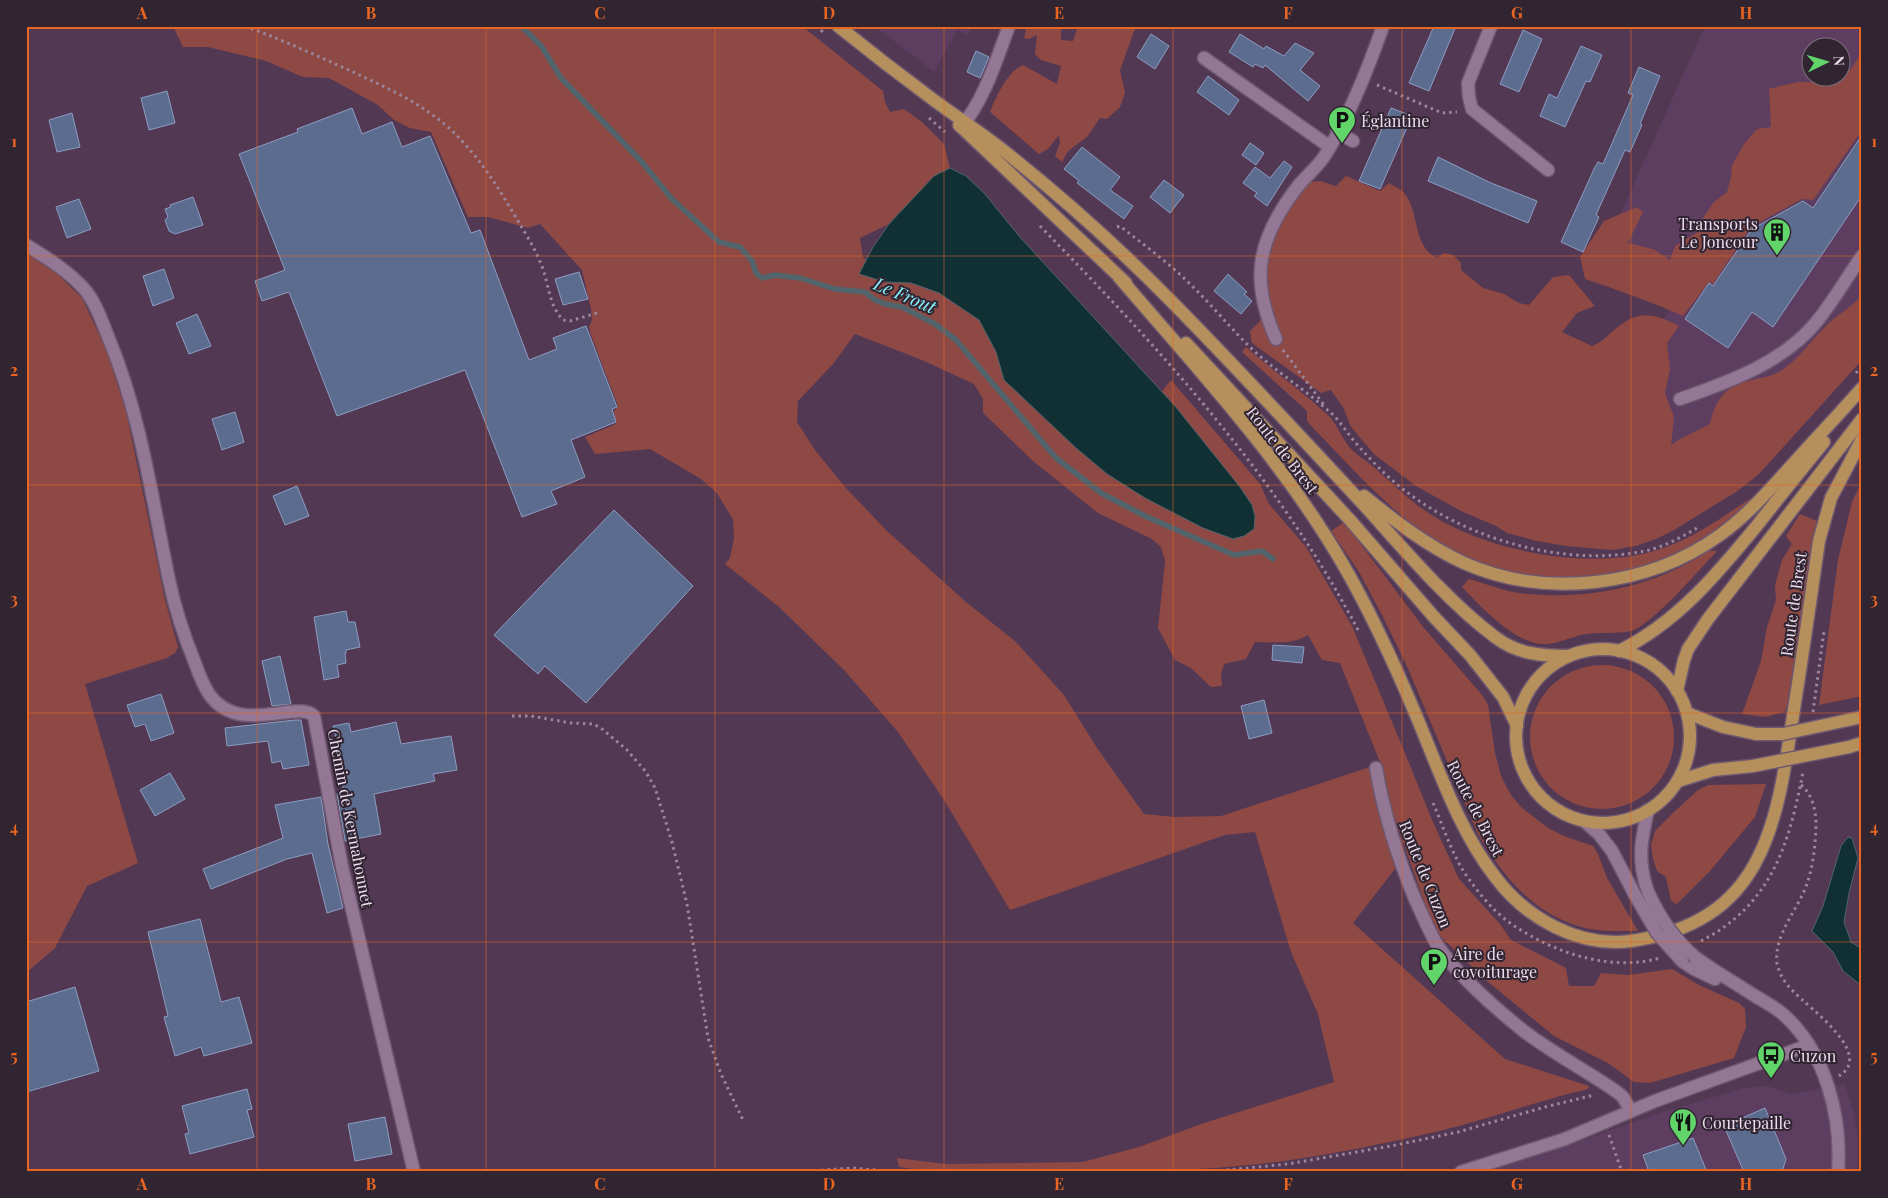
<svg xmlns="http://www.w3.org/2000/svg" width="1888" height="1198" font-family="'Playfair Display',serif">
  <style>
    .built { fill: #5e3e60; fill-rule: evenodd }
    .green { fill: #8e4945 }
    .water { fill: #103034; stroke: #52646c }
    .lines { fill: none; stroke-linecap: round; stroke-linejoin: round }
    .stream { stroke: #52646c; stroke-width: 5.5 }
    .building { fill: #5c6c8e; stroke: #8c9dc2 }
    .minor-casing { stroke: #6e586f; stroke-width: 15 }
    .major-casing { stroke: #6e586f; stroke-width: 15 }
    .path { stroke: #9c869d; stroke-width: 3; stroke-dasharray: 2.5 4; stroke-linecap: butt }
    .minor { stroke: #947795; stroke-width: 12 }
    .major { stroke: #b6905c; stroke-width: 12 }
    .minor-bridge-casing { stroke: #6e586f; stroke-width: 15; stroke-linecap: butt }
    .major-bridge-casing { stroke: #6e586f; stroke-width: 15; stroke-linecap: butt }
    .minor-bridge { stroke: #947795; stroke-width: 12 }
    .major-bridge { stroke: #b6905c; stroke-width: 12 }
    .grid { fill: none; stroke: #e86622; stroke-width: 1; stroke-opacity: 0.55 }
    .labels { text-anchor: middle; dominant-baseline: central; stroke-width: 4; stroke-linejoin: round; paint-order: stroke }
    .poi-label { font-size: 16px; fill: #ecdced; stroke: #312532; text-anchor: start }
    .street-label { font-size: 16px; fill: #ecdced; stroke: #312532 }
    .water-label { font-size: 18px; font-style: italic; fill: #86f1fd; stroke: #312532 }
    .neatline { fill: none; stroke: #e86622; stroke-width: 2 }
    .grid-label { font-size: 16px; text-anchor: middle; font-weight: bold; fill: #e86622 }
  </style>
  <rect width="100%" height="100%" fill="#533854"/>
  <g class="built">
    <polygon points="875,26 972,26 968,35 957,30 934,72"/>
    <path d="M1705,26h157v326l-95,110 -182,-20 96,-150 -84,-26zM1810,48h30v30h-30z"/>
    <polygon points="1845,1084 1854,1114 1858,1139 1857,1172 1487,1172 1570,1145 1653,1115 1744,1088 1768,1086 1791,1094"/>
  </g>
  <g class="green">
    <path d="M173,26h629l81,65 2,11 5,10 14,-3 18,13 22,22 6,24 -16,8 -45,48 -29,14 3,19 22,25 26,1 28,10 40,27 17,32 8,28 155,15 12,-15 89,104 9,20 37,43 46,79 55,132 25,62 27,59 41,45 11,16 55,28 3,18h25l7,-13 28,2 43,-6 27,16 40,18 6,6 1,18 -12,31 -84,25 -16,-1 -26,-19 -54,-27 -66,-54 -48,-46 -13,-27 -35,-98 -8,-39 -44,-109 -18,-3 -14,-25c-15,10 -36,7 -53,7l-9,17 -22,5 -3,10 1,12 -11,1 -20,-19 -16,-8 -17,-32 7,-67 -4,-14 -9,-8 -54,-26 -65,-52 -50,-48v-14l-9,-15 -52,-24 -67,-26 -22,30 -35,37 -1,21 18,28 30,37 42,44 79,71 49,39 49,54 33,53 47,66 31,3 46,-1 149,-49 28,98 -45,58 152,136 84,27 -1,3c-52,12 -101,31 -153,43 -48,11 -96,21 -144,28 -81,12 -164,12 -245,12 -50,0 -99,2 -147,-5l-2,-9 48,6 138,-2 56,-15 62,-23 133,-42 -16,-68 -27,-62 -36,-120 -30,3 -215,75 -66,-110 -46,-68 -54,-62 -65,-63 -54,-43 5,-6 4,-20 -1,-19 -17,-27 -15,-13 -51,-30 -55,5 -10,-17 31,-13 -2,-13 4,-5 -27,-71 -2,-8 3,-7 -1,-11 -9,-39 -42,-46 -12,4 -40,-11h-20l-37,-85 -21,-4 -16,-8 -16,-15 -49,-27 -26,-1 -37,-16 -58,-14h-25z"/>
    <path d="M1027,26h34v14l12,1 5,-15h58l-16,44 5,23 -5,14 -13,12 -7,-1 -13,19 -19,14 -6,11 -7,-6 5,-13 -1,-8 -11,14 -9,5 -49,-42c6,-15 17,-40 33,-47l34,19 4,-18 -20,-6 -6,-6 2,-19 -8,4 -5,-1z"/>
    <path d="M1862,52v78l-49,70 -11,-1 -51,28 -38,57 -4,-2 -26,34c-32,-14 -64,-26 -98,-37l-5,-22 24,-36 33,-14 6,5 -15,31 25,6 17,11 5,-14 23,-14 5,-14 11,-16 13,-10 4,-15 1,-12 12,-21 13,-15 14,-2 -2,-38 28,-7h37l17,-13z"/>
    <path d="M1346,176l34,15 9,-8c4,3 10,5 14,9 18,19 8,53 34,66l7,-5 9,2 8,8v7l22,18 21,6 15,9 10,2 24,-28 16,-2 26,31 -18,7 -15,19 30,14c10,-4 15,-10 22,-16 24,-20 38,-18 65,-4l-12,17 3,26 -5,24 9,24 -3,28 9,-6 30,-15c5,-23 14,-37 38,-43 11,-3 23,-4 33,-10 20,-14 32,-33 49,-49 10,-9 25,-17 32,-28v66l-104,115 -22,17 -62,38 -18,9 -20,7 -24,4 -46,-4 -29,-5 -30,-8 -11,-7 -35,-15 -45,-25 -41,-31 -24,-28 -7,-18 -13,-19 -10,3 -69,-50 -2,-12 10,-10 8,-14 -5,-29 3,-25 15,-35 27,-36 12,-1 16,5z"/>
    <polygon points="26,254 53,270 82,298 106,349 126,411 165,600 178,647 175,653 167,658 85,684 138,863 87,886 55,948 26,973"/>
    <path d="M1246,347c27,24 56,44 82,68 10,10 15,27 26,37 4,4 10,7 15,11 21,18 40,38 64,53 59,37 167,57 233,31 31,-11 58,-31 85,-49l2,1c-26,25 -55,45 -88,59 -68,30 -158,28 -222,-12 -50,-31 -88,-75 -129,-117l-7,-8v-10l-65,-59z"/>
    <polygon points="1862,481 1862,696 1819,705 1838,560 1852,502"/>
    <polygon points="1800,514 1817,521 1786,711 1766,717 1742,714 1761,661 1767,627 1776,600 1775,585 1782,560 1792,544 1786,536"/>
    <path d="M1344,522l80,106 59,68 5,9 7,48 6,23 10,19 11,13 26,20 16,8 29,10 5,8 9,24 31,53c-18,0 -39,1 -57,-4 -49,-14 -78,-51 -103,-93l-72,-170 -24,-49 -23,-43 -28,-41z"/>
    <path d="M1708,551h9c-16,17 -66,75 -86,80 -15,3 -30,1 -45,3 -13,2 -28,10 -41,10 -29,1 -64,-37 -83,-57l7,-8c14,4 30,10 44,13 67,10 139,-3 195,-41z"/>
    <circle cx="1602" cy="737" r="72"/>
    <polygon points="1766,784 1755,817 1710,871 1677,904 1671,901 1666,877 1657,871 1653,859 1651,845 1655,831 1674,812 1698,790 1708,785"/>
  </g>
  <g class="water">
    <polygon points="950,168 966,176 984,193 1019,236 1175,406 1240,487 1252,505 1255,516 1254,529 1244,536 1233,539 1203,528 1145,498 1107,474 1076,448 1004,380 996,352 979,320 939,293 911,283 885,282 859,274 873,247 889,224 934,176"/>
    <polygon points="1848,837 1852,838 1858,858 1849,893 1844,922 1851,942 1862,949 1862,986 1843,971 1833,952 1812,931 1823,906 1841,846"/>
  </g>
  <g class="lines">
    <polyline class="stream" points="521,26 542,47 561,78 641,161 672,199 719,242 740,247 752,261 756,273 762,278 775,275 800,278 835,289 865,292 875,300 885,304 902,307 935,324 956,340 1056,458 1101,493 1145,516 1234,555 1262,551 1273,559"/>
  </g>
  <g class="building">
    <polygon points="1434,26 1456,26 1429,91 1409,83"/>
    <polygon points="1523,30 1542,39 1519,92 1500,84"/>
    <polygon points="1151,34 1169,46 1155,69 1137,57"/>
    <polygon points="1240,34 1264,49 1266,46 1284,56 1295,43 1314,53 1300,70 1320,86 1308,101 1265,65 1263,68 1255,64 1253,67 1229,52"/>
    <polygon points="1581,46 1602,55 1590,82 1586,81 1565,127 1540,116 1549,94 1557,98"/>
    <polygon points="976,51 989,57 980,78 967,72"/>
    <polygon points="1639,67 1660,76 1640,124 1642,125 1630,152 1625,150 1596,215 1599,217 1583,252 1561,242 1594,169 1598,162 1603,164 1633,95 1628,93"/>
    <polygon points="1208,76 1239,100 1229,115 1197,92"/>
    <polygon points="167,91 175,123 149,130 141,98"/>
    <polygon points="352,108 362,134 392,122 402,147 430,136 471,233 480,230 529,360 557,349 553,338 586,326 617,407 612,409 616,422 571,440 585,477 551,491 557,504 522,517 465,370 337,416 289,292 262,301 255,281 285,270 239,154 298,132 297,129"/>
    <polygon points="1391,108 1412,116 1380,189 1359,181"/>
    <polygon points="72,113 80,147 57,152 49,120"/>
    <polygon points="1862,135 1862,195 1773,327 1752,312 1728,348 1685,319 1709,283 1713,286 1752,229 1803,201 1813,208"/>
    <polygon points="1250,143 1264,153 1256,165 1242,155"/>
    <polygon points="1082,147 1120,177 1110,190 1133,206 1124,219 1077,183 1079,181 1064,169"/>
    <polygon points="1438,157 1491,183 1537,201 1528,223 1428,181"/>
    <polygon points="1284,161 1292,167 1267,206 1254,196 1257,193 1243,183 1255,167 1270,178"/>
    <polygon points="1164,180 1184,195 1170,213 1150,197"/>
    <polygon points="193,197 203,225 175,234 169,231 165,220 168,217 165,209 171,207 170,205"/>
    <polygon points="79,199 91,229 67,238 56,207"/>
    <polygon points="164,269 174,298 153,306 143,276"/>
    <polygon points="579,272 588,299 563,305 555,279"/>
    <polygon points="1228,274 1247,292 1244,294 1252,301 1241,314 1214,291"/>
    <polygon points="197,314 211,346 189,354 176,323"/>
    <polygon points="235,412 244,442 222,450 212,419"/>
    <polygon points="297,486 309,516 285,525 273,496"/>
    <polygon points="614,510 693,586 586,703 545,666 538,674 494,635"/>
    <polygon points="346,611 348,622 355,622 360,647 346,650 346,653 345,653 346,663 337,665 339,677 324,680 314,617"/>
    <polygon points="1273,645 1304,647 1302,663 1272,660"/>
    <polygon points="280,656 291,704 272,706 262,661"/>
    <polygon points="161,694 174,733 151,741 145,724 135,727 127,705"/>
    <polygon points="1264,700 1272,733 1249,739 1241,706"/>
    <polygon points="295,720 301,720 309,765 283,769 281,761 272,763 268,741 227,746 225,728"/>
    <polygon points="396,722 401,744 451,736 457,770 433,774 435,781 374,794 381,834 345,841 337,794 344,792 339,767 343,766 333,726 349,723 351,732"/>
    <polygon points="170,773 185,799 155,816 140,790"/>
    <polygon points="321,797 328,844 343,908 327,913 312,853 287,859 211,889 203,869 283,838 275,805"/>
    <polygon points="200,919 221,1002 239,997 252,1043 204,1056 201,1047 175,1056 164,1017 168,1016 148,932"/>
    <polygon points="75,987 99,1071 26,1092 26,1002"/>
    <polygon points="247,1089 252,1109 247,1110 254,1137 190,1154 185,1134 189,1133 182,1106"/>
    <polygon points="1765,1108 1786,1159 1782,1172 1744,1172 1724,1126"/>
    <polygon points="385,1117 392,1154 355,1161 348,1124"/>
    <polygon points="1693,1138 1707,1172 1649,1172 1643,1155"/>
  </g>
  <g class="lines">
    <g class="minor-casing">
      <g id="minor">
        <polyline points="1491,26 1468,83 1469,97 1472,109 1548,170"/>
        <polyline points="1204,58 1330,147"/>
        <path d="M961,127c23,-26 36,-69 48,-101"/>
        <polyline points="1337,132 1353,141"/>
        <path d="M26,245c21,13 44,27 60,46 11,14 16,31 23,48 32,77 43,160 60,241 6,29 15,56 26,83 4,11 8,22 14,31 30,43 88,5 105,22l28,151 72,305"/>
        <path d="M1276,339c-26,-59 -19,-98 19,-149 10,-14 24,-23 32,-38 24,-39 41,-83 56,-126"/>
        <path d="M1680,399c49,-17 105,-37 138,-79 16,-20 29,-43 44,-64"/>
        <path d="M1376,768c8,47 21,88 39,131 7,15 13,30 21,44 19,30 61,67 89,89 29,22 62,39 92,60l6,5 8,14"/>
        <path d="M1648,810c-7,31 -11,51 0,82"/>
        <polyline points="1584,821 1599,834 1612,851 1635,895"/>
        <path d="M1695,957c19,14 40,26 60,39 10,6 20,11 29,19 42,38 58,102 54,157"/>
        <polyline points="1682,961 1694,969 1715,979"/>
        <polyline points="1461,1172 1565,1139 1655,1101 1809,1045"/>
      </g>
    </g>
    <g class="major-casing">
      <g id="major">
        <path d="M838,26c31,25 62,49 93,72 28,21 57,39 83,61 56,45 110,94 160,145 65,66 127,133 189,200 40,44 85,98 132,133 22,17 46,19 74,19"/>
        <polyline points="959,125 1126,283"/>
        <path d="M1119,277c78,91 161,180 222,284 30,51 54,104 77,159 22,53 42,112 78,158 30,40 83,70 135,63 135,-19 146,-119 163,-232 9,-56 17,-112 25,-168l12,-43 31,-59"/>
        <polyline points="1186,343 1350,520 1434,617 1470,655 1503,697 1517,726"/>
        <path d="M1364,496c31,25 63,50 100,67 81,36 184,24 256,-28 31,-22 55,-52 81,-80 20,-22 41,-44 61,-67"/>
        <circle cx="1603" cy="736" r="87"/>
        <path d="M1619,651c58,-28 100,-79 140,-128 21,-27 43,-54 65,-81"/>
        <polyline points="1677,691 1684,660 1688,649 1708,619 1862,419"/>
        <polyline points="1687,713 1723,727 1756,734"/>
        <polyline points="1848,720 1862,717"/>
        <polyline points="1849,747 1862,743"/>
        <polyline points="1678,781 1713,770 1753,766"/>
      </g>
    </g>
    <g class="path">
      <path d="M245,26c37,14 73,30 108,46 39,18 79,36 108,68 23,24 40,52 57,81 8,13 17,28 23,43 8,19 7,40 22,56l7,1 27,-8"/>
      <polyline points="816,26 823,32"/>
      <polyline points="1377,85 1442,113 1457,112"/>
      <polyline points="929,118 945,132"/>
      <path d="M1040,226c120,123 238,251 318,404"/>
      <path d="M1117,227l3,-1c24,19 49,37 70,58 22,21 41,45 63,66 24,22 52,40 77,62 9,8 16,19 24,29 14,16 29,32 45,45 65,53 167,83 250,64 16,-4 33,-13 48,-22"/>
      <polyline points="1283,350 1324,405"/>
      <polyline points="1856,373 1862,366"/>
      <polyline points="1813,712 1824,631"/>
      <polyline points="512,716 531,716 571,723 593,724 601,728 627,750 646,772 655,788 672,842 687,904 708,1038 721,1074 743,1120"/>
      <path d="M1801,785c12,10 15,26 15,41 -1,22 -3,43 -11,63 -10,24 -31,47 -28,74 2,11 9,22 17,29 15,16 81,62 45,84"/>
      <path d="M1433,803c10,23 18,48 31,69 13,19 29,40 49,53 42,28 97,47 147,33"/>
      <path d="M1701,941c70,-36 88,-96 102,-169"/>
      <polyline points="1609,1135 1622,1172"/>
      <polyline points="795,1172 853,1168 896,1172"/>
      <polyline points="1207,1172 1288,1164 1391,1146 1458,1132 1545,1107 1594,1095"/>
    </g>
    <use href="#minor" class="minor"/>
    <use href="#major" class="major"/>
    <g class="minor-bridge-casing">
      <g id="minor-bridge">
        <path d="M1648,892c11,24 26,47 47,65"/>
        <polyline points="1635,895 1657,933 1682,961"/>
      </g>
    </g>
    <g class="major-bridge-casing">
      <g id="major-bridge">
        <polyline points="1756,734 1783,734 1848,720"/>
        <polyline points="1753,766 1849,747"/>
      </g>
    </g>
    <use href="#minor-bridge" class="minor-bridge"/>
    <use href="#major-bridge" class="major-bridge"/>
  </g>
  <path class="grid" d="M257,26v1146M486,26v1146M715,26v1146M944,26v1146M1173,26v1146M1402,26v1146M1631,26v1146M26,256h1836M26,485h1836M26,713h1836M26,942h1836"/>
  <defs>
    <g id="parking-pin" transform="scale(1.4375)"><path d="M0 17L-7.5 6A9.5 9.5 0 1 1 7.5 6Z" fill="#61d46a" stroke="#312532"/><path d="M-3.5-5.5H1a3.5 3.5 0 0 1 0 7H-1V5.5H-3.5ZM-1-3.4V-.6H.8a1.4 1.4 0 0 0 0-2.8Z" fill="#111"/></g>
    <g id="building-pin" transform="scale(1.4375)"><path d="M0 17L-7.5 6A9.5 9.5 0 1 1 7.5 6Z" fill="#61d46a" stroke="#312532"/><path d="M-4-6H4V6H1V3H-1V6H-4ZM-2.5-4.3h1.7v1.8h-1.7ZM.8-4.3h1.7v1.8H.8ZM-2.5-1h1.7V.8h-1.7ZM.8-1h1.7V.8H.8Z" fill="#111"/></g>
    <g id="bus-pin" transform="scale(1.4375)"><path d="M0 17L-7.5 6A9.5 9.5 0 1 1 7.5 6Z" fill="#61d46a" stroke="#312532"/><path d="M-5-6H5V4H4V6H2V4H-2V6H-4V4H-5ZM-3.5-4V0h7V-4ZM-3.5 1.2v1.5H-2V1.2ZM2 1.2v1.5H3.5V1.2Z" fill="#111"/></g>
    <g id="restaurant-pin" transform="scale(1.4375)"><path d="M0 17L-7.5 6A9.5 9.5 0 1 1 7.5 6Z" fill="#61d46a" stroke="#312532"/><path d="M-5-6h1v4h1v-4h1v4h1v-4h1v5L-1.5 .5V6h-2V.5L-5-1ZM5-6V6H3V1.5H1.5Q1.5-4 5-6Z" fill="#111"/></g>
  </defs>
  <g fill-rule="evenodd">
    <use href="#parking-pin" x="1342" y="120"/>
    <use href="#building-pin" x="1777" y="232"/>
    <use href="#parking-pin" x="1434" y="962"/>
    <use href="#bus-pin" x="1771" y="1055"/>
    <use href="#restaurant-pin" x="1683" y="1122"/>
  </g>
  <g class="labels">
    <g class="poi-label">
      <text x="1361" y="120">Églantine</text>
      <text x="1758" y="223" text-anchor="end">Transports<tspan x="1758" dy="18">Le Joncour</tspan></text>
      <text x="1453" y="953">Aire de<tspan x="1453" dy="18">covoiturage</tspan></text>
      <text x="1790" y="1055">Cuzon</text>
      <text x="1702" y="1122">Courtepaille</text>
    </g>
    <g class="street-label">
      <text transform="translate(1283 450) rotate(52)">Route de Brest</text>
      <text transform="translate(1793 604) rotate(-82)">Route de Brest</text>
      <text transform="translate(1476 808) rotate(63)">Route de Brest</text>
      <text transform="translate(351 818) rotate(79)">Chemin de Kermahonnet</text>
      <text transform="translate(1426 874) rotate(68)">Route de Cuzon</text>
    </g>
    <g class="water-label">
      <text transform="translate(905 295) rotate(23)">Le Frout</text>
    </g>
  </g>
  <rect width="1888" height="1198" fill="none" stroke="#312532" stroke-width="55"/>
  <g transform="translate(1826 62) rotate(85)"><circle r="24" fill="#312532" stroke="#7c6e7d"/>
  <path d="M0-4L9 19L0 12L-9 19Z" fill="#61d46a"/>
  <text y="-8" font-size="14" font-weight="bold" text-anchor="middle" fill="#ecdced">N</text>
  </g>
  <rect x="28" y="28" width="1832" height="1142" class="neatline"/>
  <g class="grid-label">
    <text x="142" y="19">A</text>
    <text x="371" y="19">B</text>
    <text x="600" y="19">C</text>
    <text x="829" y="19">D</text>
    <text x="1059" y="19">E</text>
    <text x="1288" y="19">F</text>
    <text x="1517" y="19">G</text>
    <text x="1746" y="19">H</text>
    <text x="14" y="147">1</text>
    <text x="1874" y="147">1</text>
    <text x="14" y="376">2</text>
    <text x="1874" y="376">2</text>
    <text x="14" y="605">3</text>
    <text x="1874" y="605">3</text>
    <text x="14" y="833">4</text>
    <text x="1874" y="833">4</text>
    <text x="14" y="1062">5</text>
    <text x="1874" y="1062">5</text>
    <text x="142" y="1190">A</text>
    <text x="371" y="1190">B</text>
    <text x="600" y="1190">C</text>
    <text x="829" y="1190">D</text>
    <text x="1059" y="1190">E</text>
    <text x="1288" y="1190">F</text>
    <text x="1517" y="1190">G</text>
    <text x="1746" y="1190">H</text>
  </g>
</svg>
